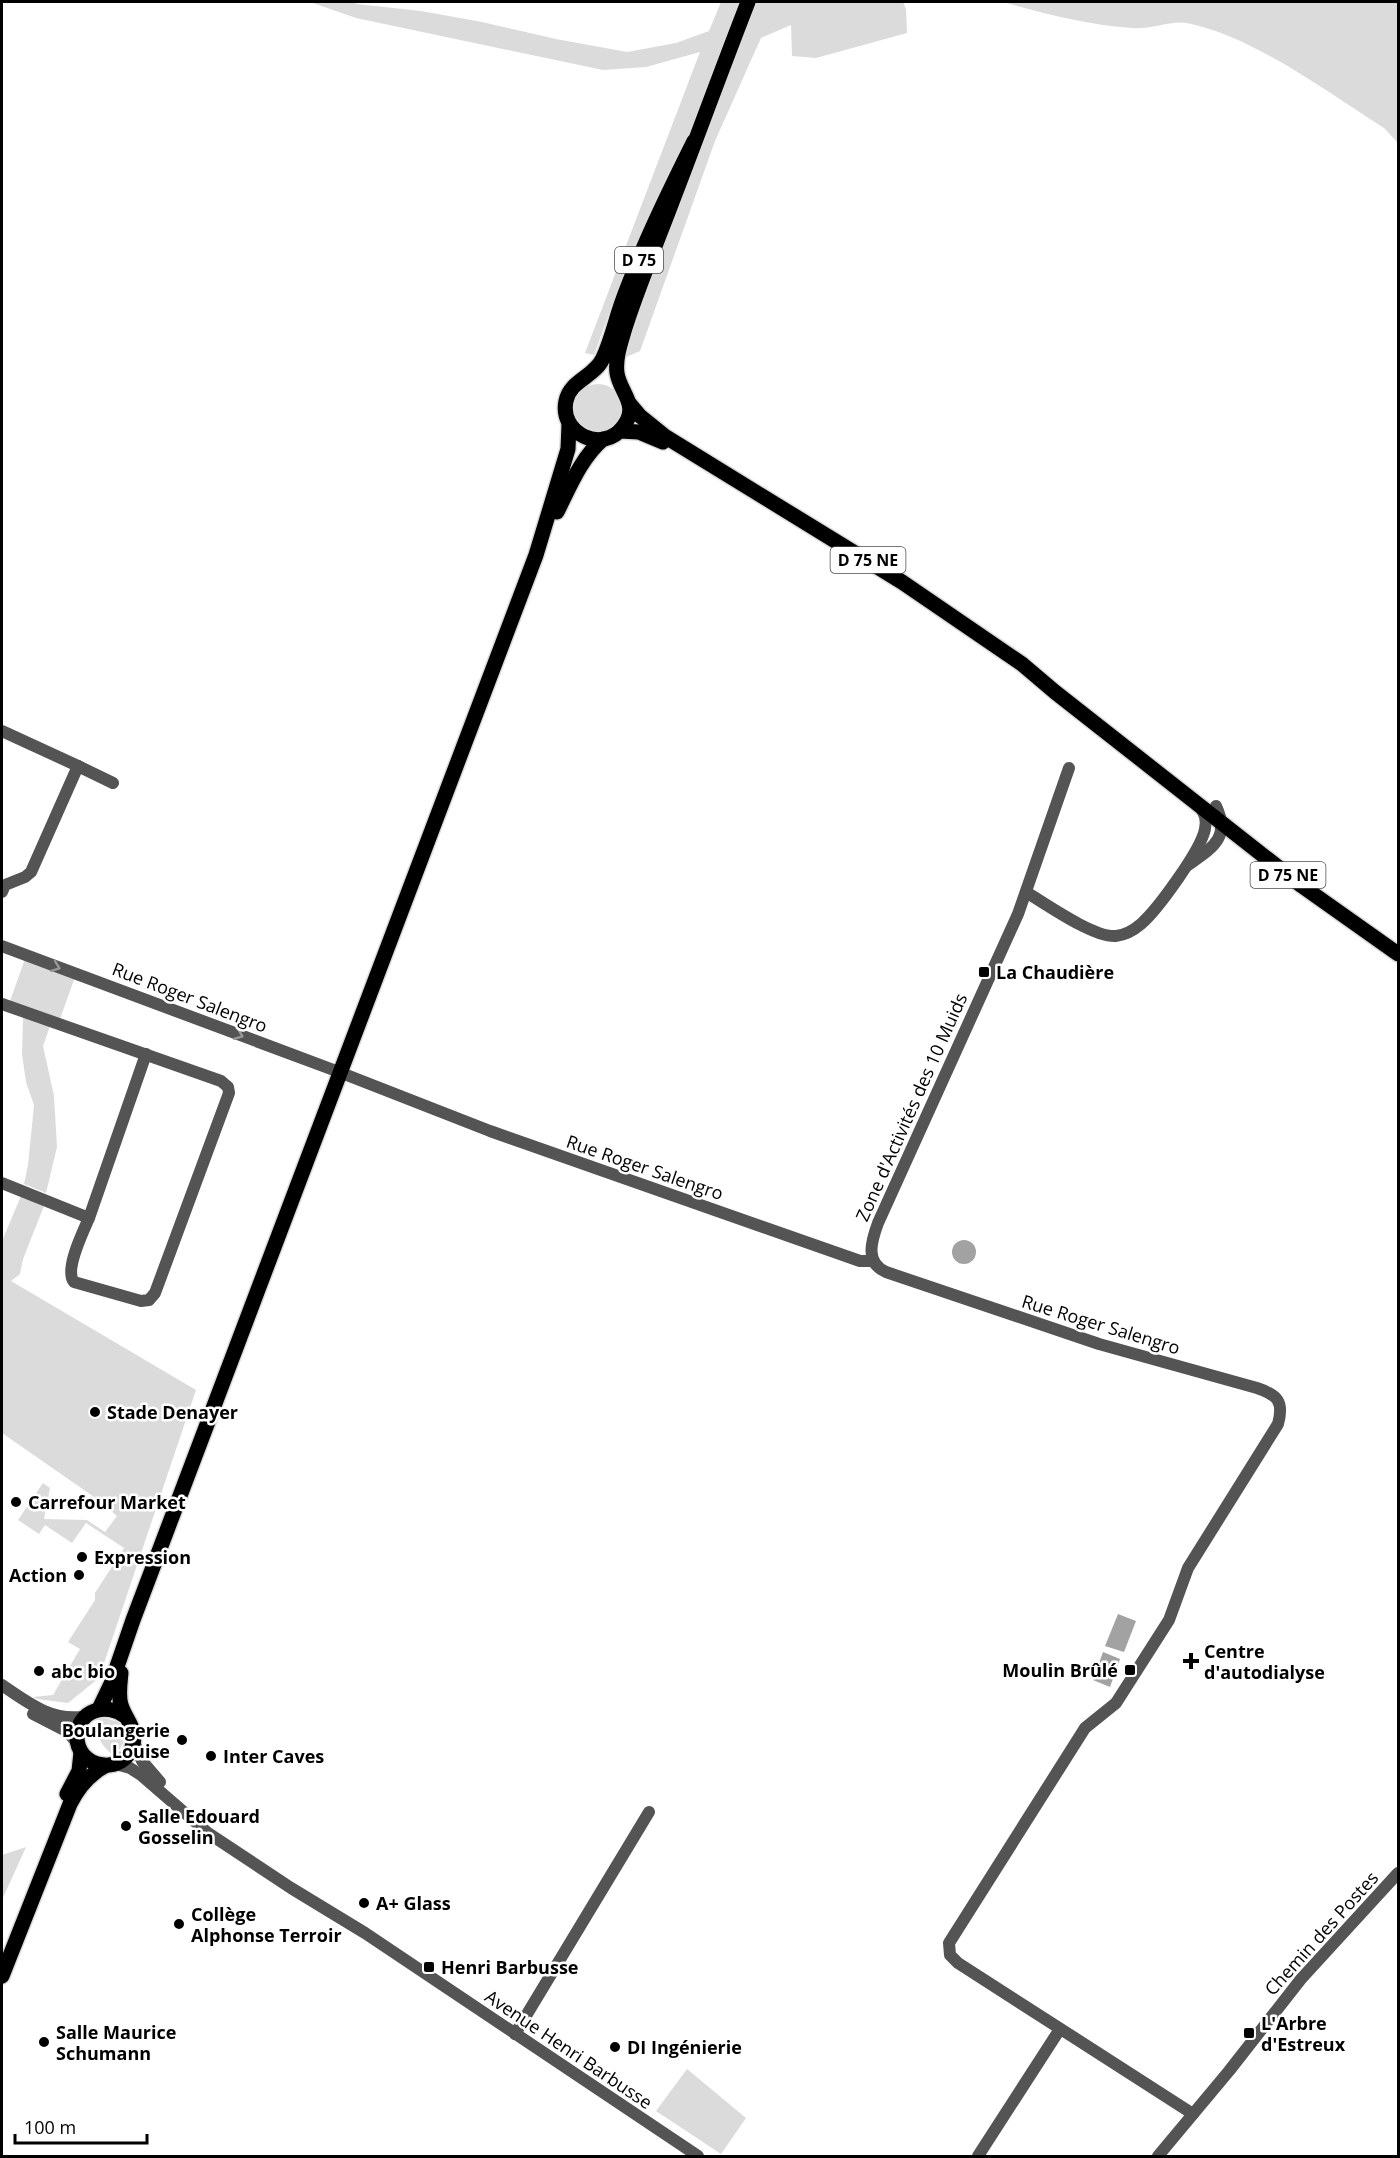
<svg xmlns="http://www.w3.org/2000/svg" width="1400" height="2158" font-family="'Open Sans',sans-serif">
  <style>
    .green { fill: #dbdbdb }
    .water { fill: #a2a2a2 }
    .lines { fill: none; stroke-linecap: round; stroke-linejoin: round }
    .major-casing { stroke: #dbdbdb; stroke-width: 18 }
    .minor { stroke: #545454; stroke-width: 12 }
    .major { stroke: #000; stroke-width: 15 }
    .oneway { stroke: #989898 }
    .poi-dot { fill: #000; stroke: #fff; stroke-width: 2 }
    .labels { text-anchor: middle; dominant-baseline: central; stroke-width: 5; stroke-linejoin: round; paint-order: stroke }
    .shield { fill: #fff; stroke: #4c4c4c; stroke-width: 1.5 }
    .shield-label { font-size: 16px; font-weight: bold; fill: #000 }
    .poi-label { font-size: 18px; font-weight: bold; fill: #000; stroke: #fff; text-anchor: start }
    .street-label { font-size: 18px; fill: #000; stroke: #fff }
  </style>
  <rect width="100%" height="100%" fill="#fff"/>
  <g class="green">
    <polygon points="310,2 351,2 357,4 421,11 482,22 556,39 627,52 676,43 709,31 721,2 903,2 906,9 907,33 816,58 792,56 791,25 761,38 715,141 640,351 626,357 635,322 668,233 646,223 612,305 594,355 585,353 700,52 646,67 603,70 356,18"/>
    <path d="M1003,2h395v141l-14,-15c-57,-36 -131,-92 -197,-105 -16,-3 -38,7 -55,5 -43,-3 -87,-14 -129,-26z"/>
    <circle cx="598" cy="408" r="24"/>
    <polygon points="25,959 75,977 60,1019 10,1001"/>
    <polygon points="23,1017 50,1026 43,1046 54,1096 57,1147 46,1193 24,1184 28,1165 34,1105 26,1082 22,1054"/>
    <polygon points="21,1196 44,1206 23,1259 20,1274 11,1281 196,1390 99,1678 68,1703 37,1699 33,1697 53,1695 80,1649 68,1642 95,1600 95,1593 124,1548 86,1523 72,1543 45,1525 39,1534 18,1520 43,1483 50,1488 44,1519 87,1520 105,1532 117,1516 97,1499 2,1433 2,1241"/>
    <path d="M105,1718l13,4c10,11 8,24 -5,33 -12,-10 -18,-19 -15,-36z"/>
    <polygon points="26,1847 2,1900 2,1855"/>
    <polygon points="687,2069 746,2118 721,2154 656,2111"/>
  </g>
  <g class="water">
    <circle cx="964" cy="1252" r="12"/>
    <polygon points="1118,1614 1136,1621 1124,1652 1105,1646"/>
    <polygon points="1103,1652 1120,1659 1110,1687 1093,1680"/>
  </g>
  <g class="lines">
    <g class="major-casing">
      <g id="major">
        <path d="M694,141c-19,38 -38,76 -54,115 -7,18 -15,36 -21,55 -5,16 -9,32 -16,47 -8,19 -33,22 -37,43 -7,33 37,53 57,26 17,-22 -3,-34 -6,-54 -2,-15 4,-31 8,-45 14,-44 33,-88 49,-131 25,-65 49,-131 74,-195"/>
        <polyline points="629,403 640,416 666,437 902,582 1022,664 1055,692 1302,886 1398,954"/>
        <polyline points="620,431 639,432 663,442"/>
        <path d="M557,512c13,-26 24,-54 46,-73"/>
        <path d="M121,1673c-1,10 -3,22 0,32 4,14 16,23 12,39 -8,33 -57,25 -56,-8 1,-26 30,-34 48,-20"/>
        <polyline points="99,1709 111,1684 133,1620 536,555 568,449 569,424"/>
        <polyline points="67,1794 79,1771 81,1752"/>
        <path d="M2,1976l68,-172c8,-16 20,-30 35,-38"/>
      </g>
    </g>
    <g class="minor">
      <polyline points="2,731 78,766 31,872 25,877 5,885 2,892"/>
      <polyline points="78,766 113,783"/>
      <path d="M1069,768l-51,146 -140,309c-7,19 -13,40 8,49l213,72 158,44c21,7 27,14 21,36l-90,144 -19,52 -53,83 -31,25 -136,215 1,12 8,8 235,151"/>
      <path d="M1188,865c24,-17 43,-27 28,-59"/>
      <path d="M1026,892c20,12 68,46 90,44 9,-1 18,-6 25,-12 17,-15 60,-74 64,-95 2,-9 0,-15 -5,-22"/>
      <polyline points="2,946 339,1072 490,1131 860,1261 873,1261"/>
      <path d="M2,1004l219,77 7,6 1,6 -74,200 -6,7 -8,1 -67,-19c-10,-12 9,-50 15,-64l-87,-35"/>
      <polyline points="89,1218 146,1054"/>
      <path d="M2,1685c25,17 51,38 84,31"/>
      <polyline points="33,1714 66,1731 77,1742"/>
      <polyline points="134,1742 142,1761 160,1782"/>
      <polyline points="116,1764 130,1768 141,1775 208,1833 291,1888 365,1933 698,2156"/>
      <polyline points="515,2034 649,1812"/>
      <polyline points="978,2156 1060,2029"/>
      <polyline points="1158,2156 1229,2071 1301,1979 1398,1873"/>
    </g>
    <use href="#major" class="major"/>
  </g>
  <defs><path id="oneway-chevron" d="M-2-3.5L2.5 0L-2 3.5" fill="none" stroke-width="1.6" stroke-linecap="round" stroke-linejoin="round" transform="scale(1.5)"/></defs>
  <g class="oneway">
    <use href="#oneway-chevron" transform="translate(56 967) rotate(21)"/>
    <use href="#oneway-chevron" transform="translate(239 1035) rotate(21)"/>
  </g>
  <g class="poi-dot">
    <rect x="978" y="966" width="12" height="12" rx="3"/>
    <circle cx="95" cy="1412" r="6"/>
    <circle cx="16" cy="1502" r="6"/>
    <circle cx="82" cy="1557" r="6"/>
    <circle cx="79" cy="1575" r="6"/>
    <path d="M1188 1652h6v6h6v6h-6v6h-6v-6h-6v-6h6z"/>
    <rect x="1124" y="1664" width="12" height="12" rx="3"/>
    <circle cx="39" cy="1671" r="6"/>
    <circle cx="182" cy="1740" r="6"/>
    <circle cx="211" cy="1756" r="6"/>
    <circle cx="126" cy="1826" r="6"/>
    <circle cx="364" cy="1903" r="6"/>
    <circle cx="179" cy="1924" r="6"/>
    <rect x="423" y="1961" width="12" height="12" rx="3"/>
    <rect x="1243" y="2027" width="12" height="12" rx="3"/>
    <circle cx="44" cy="2042" r="6"/>
    <circle cx="615" cy="2047" r="6"/>
  </g>
  <g class="labels">
    <g class="shield">
      <rect x="615" y="247" width="48" height="26" rx="4.5"/>
      <rect x="830.5" y="547" width="75" height="26" rx="4.5"/>
      <rect x="1250.5" y="862" width="75" height="26" rx="4.5"/>
    </g>
    <g class="shield-label">
      <text x="639" y="260">D 75</text>
      <text x="868" y="560">D 75 NE</text>
      <text x="1288" y="875">D 75 NE</text>
    </g>
    <g class="poi-label">
      <text x="996" y="972">La Chaudière</text>
      <text x="107" y="1412">Stade Denayer</text>
      <text x="28" y="1502">Carrefour Market</text>
      <text x="94" y="1557">Expression</text>
      <text x="67" y="1575" text-anchor="end">Action</text>
      <text x="1204" y="1651">Centre<tspan x="1204" dy="21">d'autodialyse</tspan></text>
      <text x="1118" y="1670" text-anchor="end">Moulin Brûlé</text>
      <text x="51" y="1671">abc bio</text>
      <text x="170" y="1730" text-anchor="end">Boulangerie<tspan x="170" dy="21">Louise</tspan></text>
      <text x="223" y="1756">Inter Caves</text>
      <text x="138" y="1816">Salle Edouard<tspan x="138" dy="21">Gosselin</tspan></text>
      <text x="376" y="1903">A+ Glass</text>
      <text x="191" y="1914">Collège<tspan x="191" dy="21">Alphonse Terroir</tspan></text>
      <text x="441" y="1967">Henri Barbusse</text>
      <text x="1261" y="2023">L'Arbre<tspan x="1261" dy="21">d'Estreux</tspan></text>
      <text x="56" y="2032">Salle Maurice<tspan x="56" dy="21">Schumann</tspan></text>
      <text x="627" y="2047">DI Ingénierie</text>
    </g>
    <g class="street-label">
      <text transform="translate(190 997) rotate(21)">Rue Roger Salengro</text>
      <text transform="translate(911 1107) rotate(-66)">Zone d'Activités des 10 Muids</text>
      <text transform="translate(645 1167) rotate(19)">Rue Roger Salengro</text>
      <text transform="translate(1101 1324) rotate(17)">Rue Roger Salengro</text>
      <text transform="translate(1321 1933) rotate(-48)">Chemin des Postes</text>
      <text transform="translate(569 2049) rotate(34)">Avenue Henri Barbusse</text>
    </g>
  </g>
  <rect width="1400" height="2158" fill="none" stroke="#000000" stroke-width="6"/>
  <path d="M15 2134v9h132v-9" fill="none" stroke="#000000" stroke-width="3"/>
  <text x="24" y="2134" font-size="18" fill="#000000" stroke="#ffffff" stroke-width="4.5" paint-order="stroke">100 m</text>
</svg>
